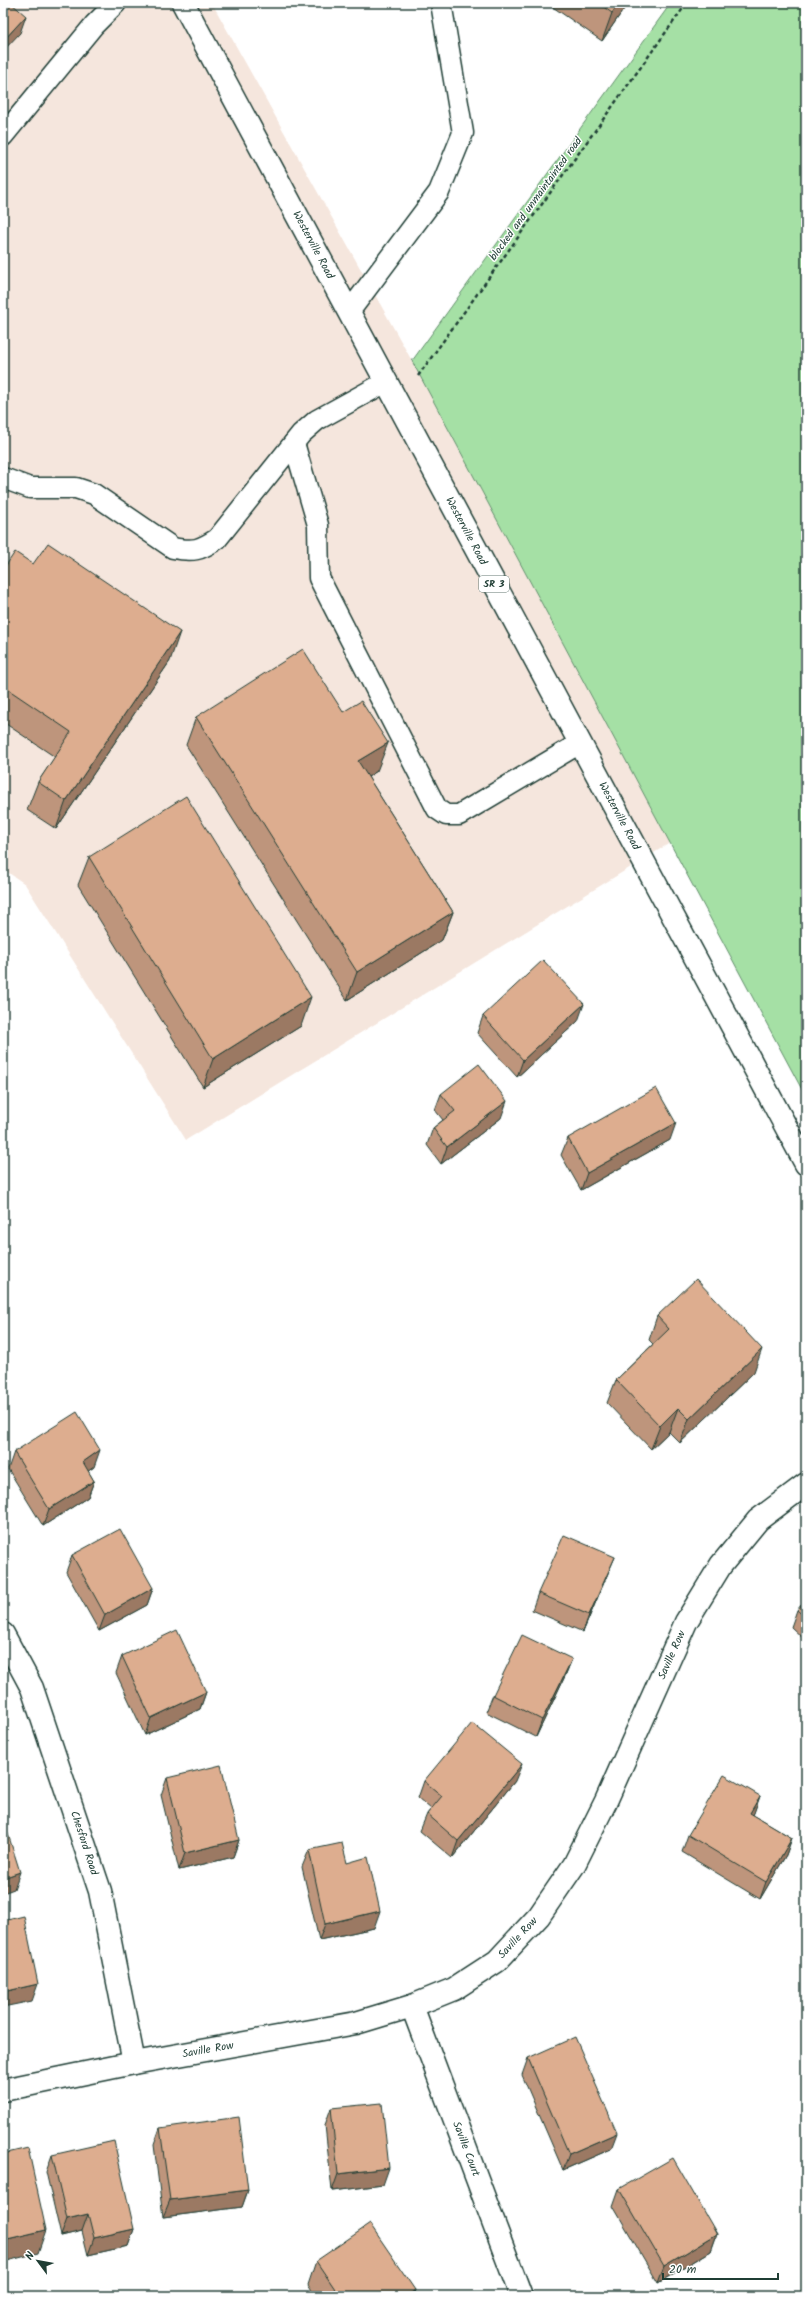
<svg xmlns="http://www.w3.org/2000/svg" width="809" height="2299" font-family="Kalam,sans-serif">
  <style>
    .built { fill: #f5e6dd }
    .green { fill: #a5e0a5; stroke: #628e6c }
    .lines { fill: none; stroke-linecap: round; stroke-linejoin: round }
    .lane-casing { stroke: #1f3d34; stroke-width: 23 }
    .street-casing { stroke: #1f3d34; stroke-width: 25 }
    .primary-casing { stroke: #1f3d34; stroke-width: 25 }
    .path { stroke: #1f3d34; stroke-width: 2.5; stroke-dasharray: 4 3; stroke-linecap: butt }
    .lane { stroke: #fff; stroke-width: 20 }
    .street { stroke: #fff; stroke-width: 22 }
    .primary { stroke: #fff; stroke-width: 22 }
    .wall { fill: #be957b; stroke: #1f3d34 }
    .shaded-wall { fill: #9b7964; stroke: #1f3d34 }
    .building { fill: #ddad8f; stroke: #1f3d34 }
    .labels { text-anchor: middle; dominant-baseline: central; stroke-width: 3; stroke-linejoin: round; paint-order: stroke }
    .shield { fill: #fff; stroke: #627771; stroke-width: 1 }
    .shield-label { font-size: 10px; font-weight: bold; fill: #1f3d34 }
    .street-label { font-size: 11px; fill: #1f3d34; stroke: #fff }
  </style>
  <rect width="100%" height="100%" fill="#fff"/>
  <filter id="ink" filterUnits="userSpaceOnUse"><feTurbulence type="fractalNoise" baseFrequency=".025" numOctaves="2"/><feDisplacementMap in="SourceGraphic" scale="8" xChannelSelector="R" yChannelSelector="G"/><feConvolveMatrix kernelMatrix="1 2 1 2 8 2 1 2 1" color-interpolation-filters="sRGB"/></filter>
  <g filter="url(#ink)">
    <polygon class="built" points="3,3 212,3 412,361 670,843 186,1140 25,884 3,869"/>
    <polygon class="green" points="671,3 806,3 806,1097 412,361"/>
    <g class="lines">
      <g class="lane-casing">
        <g id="lane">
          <polyline points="3,136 94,25 116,3"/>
          <polyline points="349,312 439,192 463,133 441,3"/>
          <polyline points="294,443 318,525 319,578 437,809 446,815 459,815 580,743"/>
          <path d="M3,478l27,10h46l18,6 79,54c21,4 27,2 44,-9l84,-105 16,-14 69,-38"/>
        </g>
      </g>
      <g class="street-casing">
        <g id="street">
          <polyline points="3,1634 32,1688 100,1891 134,2063"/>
          <polyline points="412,2006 520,2293"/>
          <polyline points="3,2090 134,2063 356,2023 412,2006 454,1989 497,1961 539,1916 574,1865 606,1801 686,1622 721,1565 758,1520 806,1484"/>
        </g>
      </g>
      <g class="primary-casing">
        <polyline id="primary" points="183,3 806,1164"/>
      </g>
      <polyline class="path" points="418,376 687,3"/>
      <use href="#lane" class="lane"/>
      <use href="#street" class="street"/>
      <use href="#primary" class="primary"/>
    </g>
    <g class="wall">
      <polygon points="547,3 628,3 602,41"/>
      <polygon points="3,570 170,661 56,829 27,810 38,782 55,757 3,722"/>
      <polygon points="196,717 377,771 368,777 453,912 442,940 347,1000 186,745"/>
      <polygon points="89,857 301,1026 203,1087 78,885"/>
      <polygon points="483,1016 578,1021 517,1077 477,1033"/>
      <polygon points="441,1094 501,1118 441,1164 427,1145 433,1128 443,1120 435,1110"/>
      <polygon points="568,1138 670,1140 581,1190 561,1155"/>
      <polygon points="657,1316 754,1372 680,1443 669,1432 651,1449 607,1403 616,1380 653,1344 649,1340"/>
      <polygon points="14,1452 94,1467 88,1471 94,1481 88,1497 43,1526 8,1469"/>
      <polygon points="72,1555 153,1588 147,1605 99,1631 66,1572"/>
      <polygon points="608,1573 583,1632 532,1610 538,1593"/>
      <polygon points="806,1600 806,1641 791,1627 797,1610"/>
      <polygon points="122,1656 206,1692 200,1709 145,1735 116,1673"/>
      <polygon points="572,1659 565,1676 536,1737 486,1712 493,1695"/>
      <polygon points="167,1778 239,1840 233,1857 179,1870 161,1795"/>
      <polygon points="424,1781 515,1781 452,1858 420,1831 427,1814 431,1809 418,1798"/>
      <polygon points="760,1796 753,1815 792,1838 786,1855 760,1899 682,1852 688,1835"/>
      <polygon points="309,1850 347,1863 374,1928 319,1940 302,1867"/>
      <polygon points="528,2058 611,2149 563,2170 522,2075"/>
      <polygon points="331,2108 383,2185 332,2191 325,2125"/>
      <polygon points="160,2128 248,2190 242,2207 163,2217 154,2145"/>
      <polygon points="52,2155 134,2229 128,2246 88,2255 82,2231 61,2236 46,2172"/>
      <polygon points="619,2189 717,2234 711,2251 658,2283 613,2206"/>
      <polygon points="316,2261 415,2290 413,2296 315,2296 308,2285"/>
    </g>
    <g class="shaded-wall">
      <polygon points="619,3 628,3 602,41 612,13"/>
      <polygon points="26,16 20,33 3,51 3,41"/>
      <polygon points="180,632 170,661 56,829 66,801"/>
      <polygon points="388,743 377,771 348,790 358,761"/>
      <polygon points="453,912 442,940 347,1000 357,972"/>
      <polygon points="311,997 301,1026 203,1087 213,1059"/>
      <polygon points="584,1004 578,1021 517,1077 523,1060"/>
      <polygon points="507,1101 501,1118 441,1164 447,1147"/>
      <polygon points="676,1123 670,1140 581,1190 587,1173"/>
      <polygon points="762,1349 754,1372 680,1443 689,1419"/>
      <polygon points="678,1408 669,1432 651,1449 660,1426"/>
      <polygon points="100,1450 94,1467 77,1479 83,1462"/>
      <polygon points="94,1481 88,1497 43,1526 49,1509"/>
      <polygon points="615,1557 608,1573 583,1632 589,1615"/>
      <polygon points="153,1588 147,1605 99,1631 105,1615"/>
      <polygon points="572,1659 565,1676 536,1737 542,1720"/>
      <polygon points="206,1692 200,1709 145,1735 151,1718"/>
      <polygon points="522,1764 515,1781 452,1858 458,1841"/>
      <polygon points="760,1796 754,1813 744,1830 750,1813"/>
      <polygon points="792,1838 786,1855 760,1899 766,1882"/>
      <polygon points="239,1840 233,1857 179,1870 185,1853"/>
      <polygon points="20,1872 14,1889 3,1893 3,1878"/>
      <polygon points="380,1911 374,1928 319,1940 325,1924"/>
      <polygon points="38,1984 32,2001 3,2007 3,1992"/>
      <polygon points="617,2133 611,2149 563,2170 569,2154"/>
      <polygon points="389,2168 383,2185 332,2191 338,2174"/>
      <polygon points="248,2190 242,2207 163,2217 170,2200"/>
      <polygon points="88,2214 82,2231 61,2236 67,2219"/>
      <polygon points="134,2229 128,2246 88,2255 94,2238"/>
      <polygon points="46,2230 38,2253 3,2262 3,2240"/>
      <polygon points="717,2234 711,2251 658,2283 664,2266"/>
      <polygon points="415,2290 413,2296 407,2296"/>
    </g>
    <g class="building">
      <polygon points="3,3 11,3 26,16 3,41"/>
      <polygon points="598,3 619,3 612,13"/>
      <polygon points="48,543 180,632 66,801 38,782 71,732 3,686 3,570 15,552 33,564"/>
      <polygon points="303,649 343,712 361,701 388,743 358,761 453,912 357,972 196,717"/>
      <polygon points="186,796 311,997 213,1059 89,857"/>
      <polygon points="543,960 584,1004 523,1060 483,1016"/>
      <polygon points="479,1064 507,1101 447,1147 433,1128 455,1111 441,1094"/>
      <polygon points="656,1088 676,1123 587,1173 568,1138"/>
      <polygon points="696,1279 762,1349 689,1419 678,1408 660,1426 616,1380 669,1329 657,1316"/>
      <polygon points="77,1412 100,1450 83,1462 94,1481 49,1509 14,1452"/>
      <polygon points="120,1529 153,1588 105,1615 72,1555"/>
      <polygon points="564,1535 615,1557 589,1615 538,1593"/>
      <polygon points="806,1600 806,1618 797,1610"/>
      <polygon points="177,1630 206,1692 151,1718 122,1656"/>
      <polygon points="522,1635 572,1659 542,1720 493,1695"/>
      <polygon points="472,1723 522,1764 458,1841 427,1814 442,1796 424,1781"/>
      <polygon points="221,1765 239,1840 185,1853 167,1778"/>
      <polygon points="724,1775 760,1796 750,1813 792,1838 766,1882 688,1835"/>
      <polygon points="3,1818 20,1872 3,1878"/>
      <polygon points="342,1843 347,1863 368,1857 380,1911 325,1924 309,1850"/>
      <polygon points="24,1916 38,1984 3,1992 3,1921"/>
      <polygon points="575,2037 617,2133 569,2154 528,2058"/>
      <polygon points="382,2103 389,2168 338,2174 331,2108"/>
      <polygon points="239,2117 248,2190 170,2200 160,2128"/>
      <polygon points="114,2141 134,2229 94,2238 88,2214 67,2219 52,2155"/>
      <polygon points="28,2148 46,2230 3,2240 3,2154"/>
      <polygon points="673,2158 717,2234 664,2266 619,2189"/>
      <polygon points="370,2224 415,2290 407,2296 325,2296 335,2289 316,2261"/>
    </g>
  </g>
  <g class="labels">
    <rect class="shield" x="479" y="576" width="30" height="16" rx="3"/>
    <g class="shield-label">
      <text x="494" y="584">SR 3</text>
    </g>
    <g class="street-label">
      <text transform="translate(536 199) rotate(-54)">blocked and unmaintainted road</text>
      <text transform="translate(313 245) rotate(62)">Westerville Road</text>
      <text transform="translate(466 531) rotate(62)">Westerville Road</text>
      <text transform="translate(619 816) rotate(62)">Westerville Road</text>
      <text transform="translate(672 1655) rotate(-66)">Saville Row</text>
      <text transform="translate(84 1843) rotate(72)">Chesford Road</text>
      <text transform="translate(518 1938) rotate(-47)">Saville Row</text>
      <text transform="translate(208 2050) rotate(-10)">Saville Row</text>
      <text transform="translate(466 2149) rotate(69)">Saville Court</text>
    </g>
  </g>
  <rect width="809" height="2299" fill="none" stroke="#fff" stroke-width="16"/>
  <rect x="8" y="8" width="793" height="2283" fill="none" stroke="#1f3d34" stroke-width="1.5" filter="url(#ink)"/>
  <g transform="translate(38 2261) rotate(302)" stroke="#ffffff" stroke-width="3" paint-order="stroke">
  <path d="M0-3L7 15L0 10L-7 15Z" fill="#1f3d34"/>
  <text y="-6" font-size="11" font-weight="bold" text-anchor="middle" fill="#1f3d34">N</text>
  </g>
  <path d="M663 2273v6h115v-6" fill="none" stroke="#1f3d34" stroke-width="2"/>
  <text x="669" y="2273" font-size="12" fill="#1f3d34" stroke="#ffffff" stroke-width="3" paint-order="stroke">20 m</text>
</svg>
